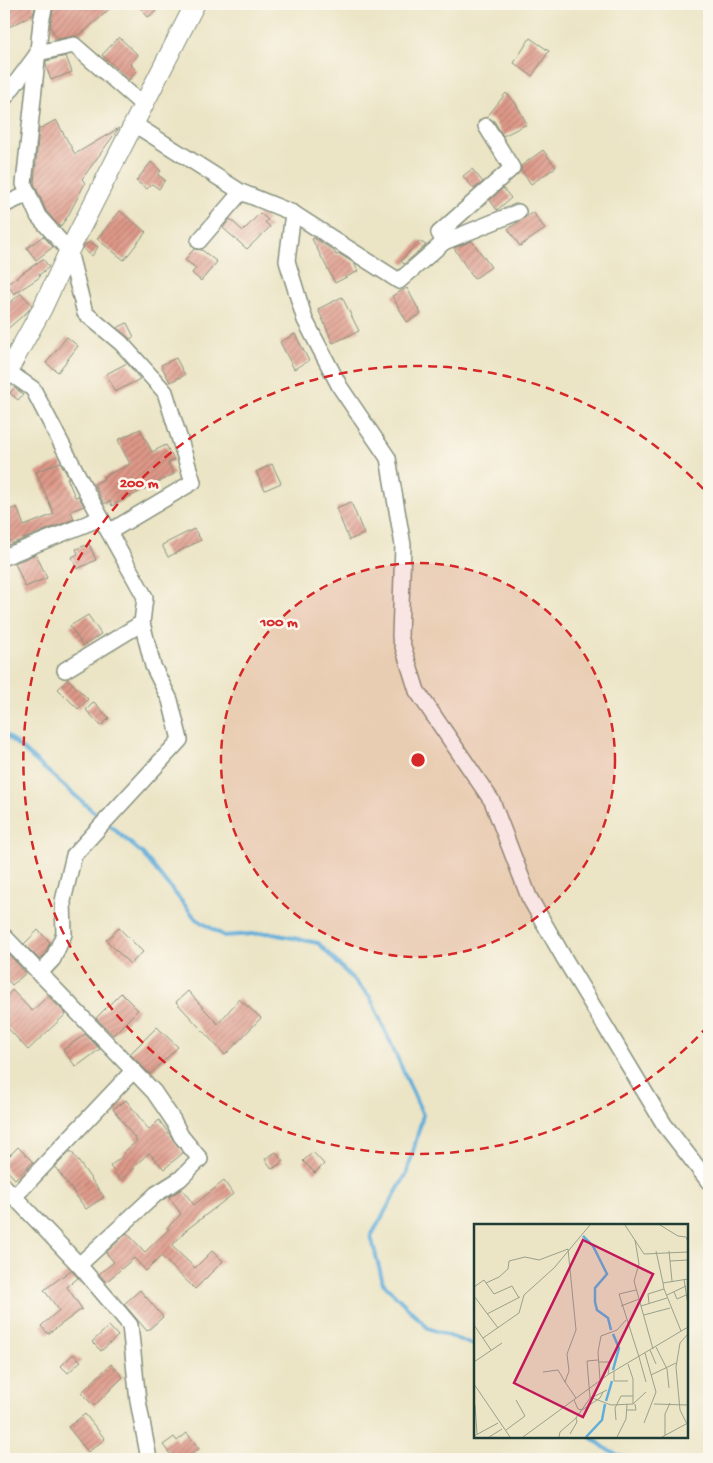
<svg xmlns="http://www.w3.org/2000/svg" width="713" height="1463" font-family="'Gochi Hand',sans-serif">
  <style>
    .lines { fill: none; stroke-linecap: round; stroke-linejoin: round }
    .stream { stroke: #61adda; stroke-width: 4 }
    .building { fill: url(#building-hatch) }
    .minor-casing { stroke: #85907c; stroke-width: 18 }
    .tertiary-casing { stroke: #85907c; stroke-width: 21 }
    .minor { stroke: #fff; stroke-width: 15 }
    .tertiary { stroke: #fff; stroke-width: 19 }
    .ring { fill: none; stroke: #d62828; stroke-width: 2.5; stroke-dasharray: 9 6 }
    .inset-river { fill: none; stroke: #61adda; stroke-width: 2.5 }
    .inset-road { fill: none; stroke: #99a18b; stroke-width: 1 }
    .view { fill: #c2185b; fill-opacity: 0.15; stroke: #c2185b; stroke-width: 2.5 }
    .inset-edge { fill: none; stroke: #1f3d34; stroke-width: 2.5 }
    .centre { fill: #d62828; stroke: #fbf7ec; stroke-width: 2.5 }
    .ring-label { font-size: 15px; text-anchor: middle; font-weight: bold; fill: #d62828; stroke: #fbf7ec; stroke-width: 5; stroke-linejoin: round; paint-order: stroke }
  </style>
  <defs>
    <pattern id="building-hatch" width="6" height="6" patternUnits="userSpaceOnUse" patternTransform="scale(1.25)"><rect width="6" height="6" fill="#de9888"/><path d="M-1 1l2-2M0 6l6-6M5 7l2-2" fill="none" stroke="#b37d70"/></pattern>
  </defs>
  <rect width="100%" height="100%" fill="#fbf7ec"/>
  <filter id="ink" filterUnits="userSpaceOnUse"><feTurbulence type="fractalNoise" baseFrequency=".02" numOctaves="2"/><feDisplacementMap in="SourceGraphic" scale="10" xChannelSelector="R" yChannelSelector="G"/><feConvolveMatrix kernelMatrix="1 2 1 2 8 2 1 2 1" color-interpolation-filters="sRGB"/></filter>
  <filter id="wash" filterUnits="userSpaceOnUse"><feTurbulence type="fractalNoise" baseFrequency=".0096" numOctaves="4" result="noise"/><feDisplacementMap in="SourceGraphic" scale="20" xChannelSelector="R" yChannelSelector="G"/><feGaussianBlur stdDeviation="1.12" result="paint"/><feColorMatrix in="noise" values="0 0 0 0 0 0 0 0 0 0 0 0 0 0 0 0 0 1.4 0 .05"/><feComposite in="paint" operator="in"/></filter>
  <g filter="url(#wash)">
    <rect width="100%" height="100%" fill="#ebe4c5"/>
    <g class="lines">
      <g class="stream">
        <polyline points="4,733 102,819"/>
        <polyline points="107,823 143,854 196,919 224,936 268,933 318,943 370,997 423,1115 407,1173 371,1236 383,1283 428,1328 476,1346"/>
        <polyline points="591,1437 609,1451 629,1459"/>
      </g>
    </g>
    <g id="blocks">
      <g class="building">
        <polygon points="7,4 33,4 35,8 33,15 9,27 4,16 11,11"/>
        <polygon points="57,4 115,4 85,31 76,36 57,39 50,26 54,5"/>
        <polygon points="137,4 150,4 156,11 148,17"/>
        <polygon points="119,37 138,55 130,64 137,71 129,80 102,55"/>
        <polygon points="530,38 549,51 532,76 514,63"/>
        <polygon points="66,56 72,72 51,80 46,66 46,61"/>
        <polygon points="506,93 515,102 527,124 503,136 494,121 487,117"/>
        <polygon points="56,120 75,154 119,128 82,179 85,183 68,216 60,227 46,211 34,183 39,129"/>
        <polygon points="543,150 556,167 531,184 521,170 521,166"/>
        <polygon points="151,162 161,171 158,175 165,180 159,189 152,184 147,189 136,181"/>
        <polygon points="472,169 483,182 474,189 463,176"/>
        <polygon points="503,188 511,198 497,210 490,200"/>
        <polygon points="120,211 146,232 124,260 97,239"/>
        <polygon points="533,212 545,229 520,246 508,229"/>
        <polygon points="260,213 268,220 265,222 270,227 247,249 223,228 230,219 243,231"/>
        <polygon points="43,236 53,247 36,260 27,248"/>
        <polygon points="314,238 334,251 336,255 339,254 354,263 358,271 335,283 312,239"/>
        <polygon points="419,241 426,245 404,264 401,261"/>
        <polygon points="472,241 491,267 474,279 454,248"/>
        <polygon points="90,242 98,247 92,256 83,249 85,245"/>
        <polygon points="194,249 202,250 217,262 201,281 192,273 196,268 185,260"/>
        <polygon points="43,259 49,267 39,275 40,277 14,294 7,284"/>
        <polygon points="407,288 421,314 407,322 392,296"/>
        <polygon points="21,293 32,305 28,311 4,332 4,308"/>
        <polygon points="342,297 359,331 333,343 318,309"/>
        <polygon points="127,323 134,337 130,339 117,328"/>
        <polygon points="295,334 309,361 294,369 280,342"/>
        <polygon points="67,337 78,346 58,372 46,363"/>
        <polygon points="176,358 185,375 170,382 161,365"/>
        <polygon points="127,363 140,379 115,392 106,374"/>
        <polygon points="15,388 23,394 18,400 10,393"/>
        <polygon points="140,429 152,452 166,445 174,460 168,463 174,474 112,506 110,501 104,504 94,484 104,479 103,477 130,464 118,440"/>
        <polygon points="60,462 69,478 67,478 75,497 78,496 84,506 71,511 74,519 8,545 7,542 10,541 4,523 4,512 17,507 24,526 54,514 36,472"/>
        <polygon points="272,464 281,483 265,490 256,472"/>
        <polygon points="351,502 364,534 349,540 336,508"/>
        <polygon points="194,529 201,540 168,557 162,545"/>
        <polygon points="89,544 96,560 77,569 72,557 78,554 76,549"/>
        <polygon points="36,554 47,578 25,587 15,563"/>
        <polygon points="88,615 101,634 83,646 70,626"/>
        <polygon points="68,679 88,699 78,709 58,689"/>
        <polygon points="94,702 109,718 101,726 86,710"/>
        <polygon points="119,928 143,952 130,964 106,940"/>
        <polygon points="38,930 50,942 45,954 40,960 24,944"/>
        <polygon points="4,949 26,973 12,985 4,976"/>
        <polygon points="12,990 32,1011 48,996 66,1014 28,1050 4,1024 4,999"/>
        <polygon points="188,991 218,1024 239,999 261,1018 225,1055 176,1002"/>
        <polygon points="121,993 138,1010 113,1035 96,1018"/>
        <polygon points="157,1027 178,1047 150,1074 130,1054"/>
        <polygon points="85,1034 100,1049 76,1067 63,1050"/>
        <polygon points="126,1100 149,1130 159,1120 183,1153 164,1169 149,1153 133,1167 135,1168 120,1180 110,1166 124,1155 123,1153 137,1141 113,1109"/>
        <polygon points="18,1147 33,1162 15,1179 4,1167 4,1161"/>
        <polygon points="71,1151 104,1197 86,1209 55,1167"/>
        <polygon points="276,1152 283,1162 272,1169 265,1159"/>
        <polygon points="313,1152 324,1164 315,1173 303,1161"/>
        <polygon points="224,1181 233,1194 185,1231 172,1246 195,1268 212,1251 223,1261 195,1289 161,1256 146,1271 134,1258 106,1282 99,1274 114,1262 106,1253 127,1233 145,1252 169,1229 167,1228 181,1214 169,1197 182,1189 194,1205"/>
        <polygon points="71,1270 78,1278 67,1287 82,1309 48,1334 41,1326 59,1310 44,1290"/>
        <polygon points="140,1290 163,1317 147,1331 124,1304"/>
        <polygon points="109,1326 118,1336 101,1351 92,1342"/>
        <polygon points="73,1354 81,1361 68,1373 61,1366"/>
        <polygon points="111,1364 123,1377 94,1406 81,1393"/>
        <polygon points="85,1414 105,1439 88,1452 68,1427"/>
        <polygon points="187,1433 199,1449 185,1459 174,1459 163,1445 174,1437 177,1441"/>
      </g>
    </g>
  </g>
  <g filter="url(#ink)">
    <use href="#blocks" fill-opacity="0" stroke="#85907c" stroke-width="1"/>
    <g class="lines">
      <g class="minor-casing">
        <g id="minor">
          <polyline points="45,4 41,22 24,184 38,216 69,251 85,313 121,343 165,392 193,482 109,532"/>
          <polyline points="4,99 38,53 74,45 143,105"/>
          <polyline points="134,124 241,192 293,213 287,261 305,320 340,387 388,458 403,545 400,637 417,691 492,801 529,897 564,958 664,1124 709,1182"/>
          <polyline points="4,205 28,194"/>
          <polyline points="293,213 399,281 444,242 518,212"/>
          <polyline points="199,241 241,192"/>
          <polyline points="444,242 439,233 512,168 486,126"/>
          <polyline points="7,371 33,389 85,489 145,597 142,623 153,666 170,700 180,740 74,855 63,901 64,934 53,959 39,974"/>
          <polyline points="4,557 101,518"/>
          <polyline points="65,670 142,623"/>
          <polyline points="4,936 154,1092 173,1120 181,1136 200,1159 180,1179 156,1194 79,1265"/>
          <polyline points="4,1186 79,1265 130,1325 138,1401 149,1459"/>
          <polyline points="14,1197 133,1071"/>
        </g>
      </g>
      <g class="tertiary-casing">
        <polyline id="tertiary" points="4,378 42,309 69,251 195,4"/>
      </g>
      <use href="#minor" class="minor"/>
      <use href="#tertiary" class="tertiary"/>
    </g>
  </g>
  <circle cx="418" cy="760" r="197" fill="#d62828" fill-opacity=".12"/>
  <g class="ring">
    <circle cx="418" cy="760" r="197"/>
    <path d="M708 1026A394 394 0 1 1 708 494"/>
  </g>
  <g transform="translate(474 1224)">
    <rect width="214" height="214" fill="#ebe4c5"/>
    <path class="inset-river" d="M109,12l10,10 14,28 -12,14v14l2,8 11,8 3,12M139,110l6,14 -6,22M132,177l6,-20M112,213l16,-17 3,-16"/>
    <path class="inset-road" d="M151,1l19,29 44,-2M186,1l18,11 8,1 2,5M161,16l4,24 -5,17 19,68M182,27l7,32M195,27l3,30M196,37l18,-1M210,55l4,26M12,59l13,-6 9,-8 1,-8 16,-4 14,3 29,-11 8,81 -9,24 2,17 -4,11 11,16M0,63l10,-7 10,14 18,-8 7,12M190,65l17,42M162,66l-17,4 20,63M200,68l3,7 9,-4M193,71l19,-9M0,72l24,32M175,79l-1,-9 16,-5 -1,-6 25,-4M147,82l18,-7M167,82l26,-8M13,90l33,-17M170,91l26,-7M0,101l17,25M214,110l-8,9 -4,24 4,43 8,16M9,114l36,-25 5,-18 30,-27 36,-43M182,123l11,22 2,19M176,126l6,14M165,133l7,25M0,138l28,-19M124,138h12l-2,12M154,140l5,15v25M140,147v10h14M69,148l15,-2 7,12M177,151l25,-12M126,156l-2,-28 3,-16 16,-6 9,-10M0,160l36,53M116,173l21,8 22,-1 13,-12M119,173l14,-7M100,176l4,9 4,1 18,-12 3,-6M180,180l34,1M1,181l2,29M153,186h9l-1,-6M142,196l-1,-12 6,-12h12M170,199l12,-31 -11,-39M32,206l19,-14 -9,-16M96,210l7,-12 -1,-4M191,211v-21l5,-11M0,212l24,-13M15,213l13,-8M49,213l86,-63 79,-47M85,213l1,-5 16,-14 14,-20 -3,-37 11,-1M143,213l9,-18 1,-15M188,213l24,-13"/>
    <path class="view" d="M109,16l70,34 -70,143 -69,-34z"/>
    <rect width="214" height="214" class="inset-edge"/>
  </g>
  <circle cx="418" cy="760" r="8" class="centre"/>
  <g class="ring-label">
    <text x="139" y="487">200 m</text>
    <text x="279" y="626">100 m</text>
  </g>
  <rect width="713" height="1463" fill="none" stroke="#fbf7ec" stroke-width="20"/>
</svg>
